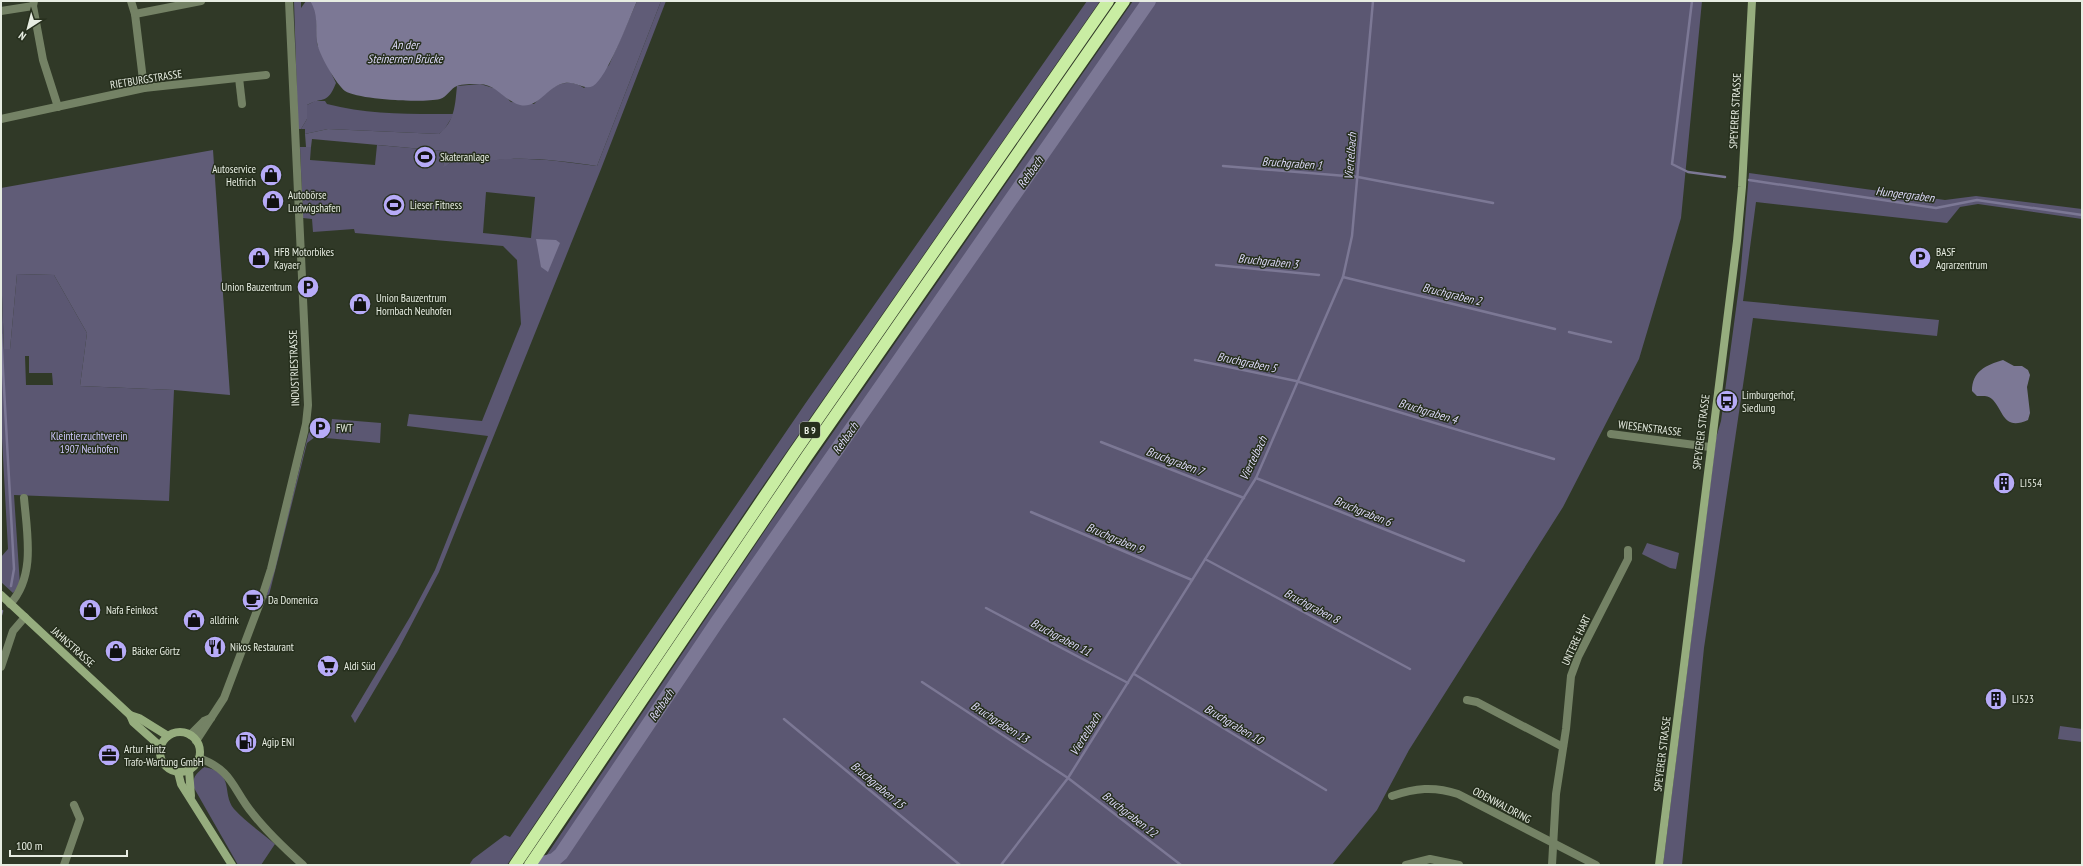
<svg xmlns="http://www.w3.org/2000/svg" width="2083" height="866" font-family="'PT Sans Narrow',sans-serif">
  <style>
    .green { fill: #5b5772; fill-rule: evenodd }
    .forest { fill: #605c77 }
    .water { fill: #7c7895 }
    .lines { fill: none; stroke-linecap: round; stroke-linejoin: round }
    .stream { stroke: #7c7895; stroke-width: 2.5 }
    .river { stroke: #7c7895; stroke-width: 14 }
    .street { stroke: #748265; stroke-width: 8 }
    .secondary { stroke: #96ad7e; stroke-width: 8 }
    .highway { stroke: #c9eda3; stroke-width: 12 }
    .labels { text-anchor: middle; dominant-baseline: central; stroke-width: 3; stroke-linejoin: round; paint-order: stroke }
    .shield { fill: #262f1d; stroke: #adb4a7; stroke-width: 1 }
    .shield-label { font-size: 10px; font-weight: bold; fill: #e7ede2 }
    .street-label { font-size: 11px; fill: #e7ede2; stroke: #262f1d }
    .poi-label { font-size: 11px; fill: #e7ede2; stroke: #262f1d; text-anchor: start }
    .park-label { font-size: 11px; fill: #d0c9fe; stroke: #262f1d }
    .water-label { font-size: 12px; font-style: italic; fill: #ddd9f9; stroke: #262f1d }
  </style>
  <rect width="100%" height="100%" fill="#303927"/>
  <g class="green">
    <path d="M661,1h5l-65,168 -162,403 -42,80 -42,71 -4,-7 59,-99 25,-47 53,-134 -81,-10 2,-12 73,7 39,-97 -4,-64 -14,-14 -148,-13 -1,-4 -41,3 -1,-13 -9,-1 -3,-71h11l-1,13 65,5 2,-20 67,6 -1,15c12,-2 12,-12 21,-10l3,8c44,-10 86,-4 130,2zM486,192l49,5 -4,41 -48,-5z"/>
    <polygon points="1087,1 1100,1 756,496 507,865 469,865 473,859 505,835 510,837 805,404"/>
    <polygon points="1133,1 1702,1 1681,218 1639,359 1563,507 1409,750 1377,810 1332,865 540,865 770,523"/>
    <path d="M315,101h10l2,3c42,11 84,10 127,10l-10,16 -5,4 -111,-5 -23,5v-5h-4l6,-10v-14z"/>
    <polygon points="1749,173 1945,200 1976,196 2082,209 2082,219 1978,204 1960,207 1947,223 1756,202 1743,301 1939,320 1937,336 1753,318 1704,648 1682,865 1663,865 1716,438 1721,421 1740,279"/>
    <path d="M1,269l3,80h6l7,-75 37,1 33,58 -7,53 94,4 -5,111 -155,-6 6,90 -7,8 -12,-11v-25l7,-8 -7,-129zM25,356h4v17h23l1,12h-27z"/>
    <polygon points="332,419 381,423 380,443 315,437 307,443 268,599 266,598 309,432 330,434"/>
    <polygon points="1647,543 1679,553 1676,569 1670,568 1642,554"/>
    <polygon points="2060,726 2082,729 2082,742 2058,739"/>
    <path d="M204,767c32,6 17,26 30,42 12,13 28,24 41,35l-14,21h-23l-44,-77c-2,-11 2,-14 10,-21z"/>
  </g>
  <g class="forest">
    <path d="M294,1h7v7l5,-7h4l6,9 1,34 19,39c-9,22 -12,13 -29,22v14l-6,10h-3z"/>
    <path d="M637,1h24l-64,165c-44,-6 -86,-12 -130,-1l-2,-2 -1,-7c-9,-2 -10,8 -21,11l1,-16 -132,-12 -1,8h-5l-1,-13 23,-5 111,5c16,-13 16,-29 18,-48l23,-2 17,5 14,13 23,2c15,-15 30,-29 50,-16l25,-23z"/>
    <polygon points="213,150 230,395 174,390 80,386 87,333 54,275 17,274 10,349 4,349 1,269 1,188"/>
  </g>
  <g class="water">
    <path d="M310,1h327c-8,18 -30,77 -44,85 -10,5 -18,-7 -32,-2 -15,5 -24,25 -41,21 -16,-4 -24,-22 -42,-21 -6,0 -16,0 -21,2 -6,2 -10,11 -17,13 -17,4 -80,1 -95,-8 -9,-7 -27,-38 -28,-49 -2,-15 2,-28 -7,-41z"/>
    <polygon points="536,239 556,240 560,243 548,272 541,267"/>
    <path d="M2003,360l11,6h8l6,4 2,5 -3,12 3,26 -2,7c-25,11 -24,-9 -36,-21 -4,-4 -10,-3 -15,-3l-5,-5c0,-20 14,-26 31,-31z"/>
  </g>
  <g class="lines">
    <g class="stream">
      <polyline points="1692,1 1672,164 1688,172 1725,177"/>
      <polyline points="1223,166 1358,177 1493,203"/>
      <polyline points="1749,180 1936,208 1977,200 2082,215"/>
      <polyline points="1216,265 1319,275"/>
      <polyline points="1343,277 1555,329"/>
      <polyline points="1569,332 1611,342"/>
      <polyline points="1,334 14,569 11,586"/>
      <polyline points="1195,360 1296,381 1554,459"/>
      <polyline points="1101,442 1244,498"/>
      <polyline points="1256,478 1464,561"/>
      <polyline points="1031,512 1192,580"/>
      <polyline points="1205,559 1410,669"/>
      <polyline points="986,608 1128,683"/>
      <polyline points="1,615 2,611"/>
      <polyline points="1134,674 1326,790"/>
      <polyline points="922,682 1068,778 1181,865"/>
      <polyline points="784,719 960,865"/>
      <polyline points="1001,865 1068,778 1256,478 1343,277 1352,236 1373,1"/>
    </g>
    <polyline class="river" points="536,865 554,860 561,854 717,622 1149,1"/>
    <g class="street">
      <polyline points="131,1 135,14 144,88"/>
      <polyline points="33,6 43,60 58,107"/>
      <polyline points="1,11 33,6 34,1"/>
      <polyline points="135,14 201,1"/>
      <polyline points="239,78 242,104"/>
      <polyline points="1,119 144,88 266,75"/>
      <polyline points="1611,434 1710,447"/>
      <path d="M10,604c26,-28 17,-71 14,-106"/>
      <polyline points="1,667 13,631 25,617"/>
      <polyline points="1467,700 1477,702 1563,747"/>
      <polyline points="190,735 204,721 211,718"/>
      <polyline points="196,741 224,698 261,600 271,569 306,424 308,405 289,1"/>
      <path d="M199,758c35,13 33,31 54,56 15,19 32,35 50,51"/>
      <path d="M1392,796c23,-8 42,-10 66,-2l138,71"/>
      <polyline points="64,865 80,819 74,805"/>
      <polyline points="1406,865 1430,859 1459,865"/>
      <polyline points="1552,865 1556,794 1566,729 1571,676 1578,657 1628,559 1628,550"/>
    </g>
    <g class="secondary">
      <polyline points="1,595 130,715 139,718 168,736"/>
      <polyline points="130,715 133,722 161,747"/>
      <circle cx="180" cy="752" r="20"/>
      <polyline points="189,770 191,796"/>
      <polyline points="178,772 181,784 232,865"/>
      <polyline points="1659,865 1737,241 1742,187 1752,1"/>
    </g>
    <g class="highway">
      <polyline points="515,865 794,453 1108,1"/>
      <polyline points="530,865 807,456 1124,1"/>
    </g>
  </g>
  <defs>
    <g id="stadium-disc" transform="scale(1.15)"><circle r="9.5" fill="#b7abf8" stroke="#262f1d"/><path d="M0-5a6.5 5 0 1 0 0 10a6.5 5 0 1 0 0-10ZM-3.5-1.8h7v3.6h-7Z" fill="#111"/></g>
    <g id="shop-disc" transform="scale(1.15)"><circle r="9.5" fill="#b7abf8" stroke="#262f1d"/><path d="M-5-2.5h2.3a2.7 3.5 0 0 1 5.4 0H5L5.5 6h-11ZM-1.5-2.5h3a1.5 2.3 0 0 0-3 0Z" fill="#111"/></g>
    <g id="parking-disc" transform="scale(1.15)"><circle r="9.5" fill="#b7abf8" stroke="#262f1d"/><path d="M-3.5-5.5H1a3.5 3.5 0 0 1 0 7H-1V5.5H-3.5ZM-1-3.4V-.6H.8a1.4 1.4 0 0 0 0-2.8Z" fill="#111"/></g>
    <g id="bus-disc" transform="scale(1.15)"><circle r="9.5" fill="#b7abf8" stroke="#262f1d"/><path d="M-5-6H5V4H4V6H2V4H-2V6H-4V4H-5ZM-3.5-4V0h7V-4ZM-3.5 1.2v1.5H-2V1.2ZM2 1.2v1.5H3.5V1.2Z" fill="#111"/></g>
    <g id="building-disc" transform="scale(1.15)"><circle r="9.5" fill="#b7abf8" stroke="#262f1d"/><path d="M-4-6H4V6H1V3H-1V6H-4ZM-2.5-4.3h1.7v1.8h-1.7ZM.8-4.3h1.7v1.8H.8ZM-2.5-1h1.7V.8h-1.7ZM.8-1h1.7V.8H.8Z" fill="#111"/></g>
    <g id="cafe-disc" transform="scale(1.15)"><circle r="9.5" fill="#b7abf8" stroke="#262f1d"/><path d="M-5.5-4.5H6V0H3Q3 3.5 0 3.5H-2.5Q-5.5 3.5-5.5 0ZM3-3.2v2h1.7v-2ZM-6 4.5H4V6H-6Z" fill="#111"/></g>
    <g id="restaurant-disc" transform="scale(1.15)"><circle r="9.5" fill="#b7abf8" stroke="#262f1d"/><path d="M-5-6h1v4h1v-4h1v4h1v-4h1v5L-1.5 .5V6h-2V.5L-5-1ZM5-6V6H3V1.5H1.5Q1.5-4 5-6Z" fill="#111"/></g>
    <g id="supermarket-disc" transform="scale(1.15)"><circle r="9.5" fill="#b7abf8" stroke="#262f1d"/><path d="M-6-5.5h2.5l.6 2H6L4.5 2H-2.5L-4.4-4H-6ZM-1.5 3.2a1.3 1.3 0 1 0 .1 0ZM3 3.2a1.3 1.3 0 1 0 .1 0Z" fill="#111"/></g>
    <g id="fuel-disc" transform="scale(1.15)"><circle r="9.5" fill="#b7abf8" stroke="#262f1d"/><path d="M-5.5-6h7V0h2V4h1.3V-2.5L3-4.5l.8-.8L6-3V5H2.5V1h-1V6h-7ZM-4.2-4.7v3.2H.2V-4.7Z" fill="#111"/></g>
    <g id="office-disc" transform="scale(1.15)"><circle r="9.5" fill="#b7abf8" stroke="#262f1d"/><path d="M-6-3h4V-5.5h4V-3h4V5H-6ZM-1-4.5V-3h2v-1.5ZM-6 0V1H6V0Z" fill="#111"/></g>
  </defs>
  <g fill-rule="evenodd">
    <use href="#stadium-disc" x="425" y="157"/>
    <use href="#shop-disc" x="271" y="175"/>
    <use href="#shop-disc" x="273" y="201"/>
    <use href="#stadium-disc" x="394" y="205"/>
    <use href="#shop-disc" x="259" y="258"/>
    <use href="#parking-disc" x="1920" y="258"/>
    <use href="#parking-disc" x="308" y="287"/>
    <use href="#shop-disc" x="360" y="304"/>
    <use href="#bus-disc" x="1727" y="401"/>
    <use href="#parking-disc" x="320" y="428"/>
    <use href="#building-disc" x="2004" y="483"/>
    <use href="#cafe-disc" x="253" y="600"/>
    <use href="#shop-disc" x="90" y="610"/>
    <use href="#shop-disc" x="194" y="620"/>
    <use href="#restaurant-disc" x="215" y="647"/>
    <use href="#shop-disc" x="116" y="651"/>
    <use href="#supermarket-disc" x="328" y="666"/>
    <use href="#building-disc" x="1996" y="699"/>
    <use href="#fuel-disc" x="246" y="742"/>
    <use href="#office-disc" x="109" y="755"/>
  </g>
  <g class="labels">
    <rect class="shield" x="800" y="422" width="20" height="16" rx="3"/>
    <g class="shield-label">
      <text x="810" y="430">B 9</text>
    </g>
    <g class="street-label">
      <text transform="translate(146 79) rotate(-9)">RIETBURGSTRASSE</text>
      <text transform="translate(1735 111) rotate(-87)">SPEYERER STRASSE</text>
      <text transform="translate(294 368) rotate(-92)">INDUSTRIESTRASSE</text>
      <text transform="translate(1650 428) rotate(7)">WIESENSTRASSE</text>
      <text transform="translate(1701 432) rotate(-83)">SPEYERER STRASSE</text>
      <text transform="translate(1576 640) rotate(-65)">UNTERE HART</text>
      <text transform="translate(73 647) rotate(42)">JAHNSTRASSE</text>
      <text transform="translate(1662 754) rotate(-83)">SPEYERER STRASSE</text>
      <text transform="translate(1502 805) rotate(28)">ODENWALDRING</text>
    </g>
    <g class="poi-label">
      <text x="440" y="157">Skateranlage</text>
      <text x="256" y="169" text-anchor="end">Autoservice<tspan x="256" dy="13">Helfrich</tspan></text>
      <text x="288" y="195">Autobörse<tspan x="288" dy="13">Ludwigshafen</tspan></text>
      <text x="410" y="205">Lieser Fitness</text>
      <text x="274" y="252">HFB Motorbikes<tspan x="274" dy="13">Kayaer</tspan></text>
      <text x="1936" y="252">BASF<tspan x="1936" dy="13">Agrarzentrum</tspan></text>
      <text x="292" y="287" text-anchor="end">Union Bauzentrum</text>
      <text x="376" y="298">Union Bauzentrum<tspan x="376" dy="13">Hornbach Neuhofen</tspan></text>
      <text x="1742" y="395">Limburgerhof,<tspan x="1742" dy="13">Siedlung</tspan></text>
      <text x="336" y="428">FWT</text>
      <text x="2020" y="483">LI554</text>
      <text x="268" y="600">Da Domenica</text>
      <text x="106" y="610">Nafa Feinkost</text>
      <text x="210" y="620">alldrink</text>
      <text x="230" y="647">Nikos Restaurant</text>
      <text x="132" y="651">Bäcker Görtz</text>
      <text x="344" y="666">Aldi Süd</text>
      <text x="2012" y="699">LI523</text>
      <text x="262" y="742">Agip ENI</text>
      <text x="124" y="749">Artur Hintz<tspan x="124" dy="13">Trafo-Wartung GmbH</tspan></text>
    </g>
    <g class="park-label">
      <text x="89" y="436">Kleintierzuchtverein<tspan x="89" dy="13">1907 Neuhofen</tspan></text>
    </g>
    <g class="water-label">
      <text x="405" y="44">An der<tspan x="405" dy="14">Steinernen Brücke</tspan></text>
      <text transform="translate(1350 156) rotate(-85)">Viertelbach</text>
      <text transform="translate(1292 163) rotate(4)">Bruchgraben 1</text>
      <text transform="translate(1030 172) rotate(-55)">Rehbach</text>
      <text transform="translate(1905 194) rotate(7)">Hungergraben</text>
      <text transform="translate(1268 261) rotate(6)">Bruchgraben 3</text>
      <text transform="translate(1452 294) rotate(14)">Bruchgraben 2</text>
      <text transform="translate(1247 362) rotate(12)">Bruchgraben 5</text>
      <text transform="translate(1428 411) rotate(17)">Bruchgraben 4</text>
      <text transform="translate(845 438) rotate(-55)">Rehbach</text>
      <text transform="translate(1253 458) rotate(-64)">Viertelbach</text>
      <text transform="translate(1175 461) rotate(21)">Bruchgraben 7</text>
      <text transform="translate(1363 511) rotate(22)">Bruchgraben 6</text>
      <text transform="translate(1115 538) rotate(23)">Bruchgraben 9</text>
      <text transform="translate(1312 606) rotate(28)">Bruchgraben 8</text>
      <text transform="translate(1061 637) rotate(28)">Bruchgraben 11</text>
      <text transform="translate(661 705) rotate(-56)">Rehbach</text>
      <text transform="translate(1000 722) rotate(33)">Bruchgraben 13</text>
      <text transform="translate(1234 724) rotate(31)">Bruchgraben 10</text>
      <text transform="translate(1085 734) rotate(-58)">Viertelbach</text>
      <text transform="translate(878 785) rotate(40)">Bruchgraben 15</text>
      <text transform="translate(1130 814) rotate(38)">Bruchgraben 12</text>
    </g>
  </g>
  <rect width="2083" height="866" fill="none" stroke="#e7ede2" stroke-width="4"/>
  <g transform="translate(28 28) rotate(216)" stroke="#262f1d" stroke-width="3" paint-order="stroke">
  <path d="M0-3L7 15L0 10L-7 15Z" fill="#e7ede2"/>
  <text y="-6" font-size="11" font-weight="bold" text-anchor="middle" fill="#e7ede2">N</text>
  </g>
  <path d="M10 850v6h117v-6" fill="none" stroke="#e7ede2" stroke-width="2"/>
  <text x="16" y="850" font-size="12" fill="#e7ede2" stroke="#262f1d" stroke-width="3" paint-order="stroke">100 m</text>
</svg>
